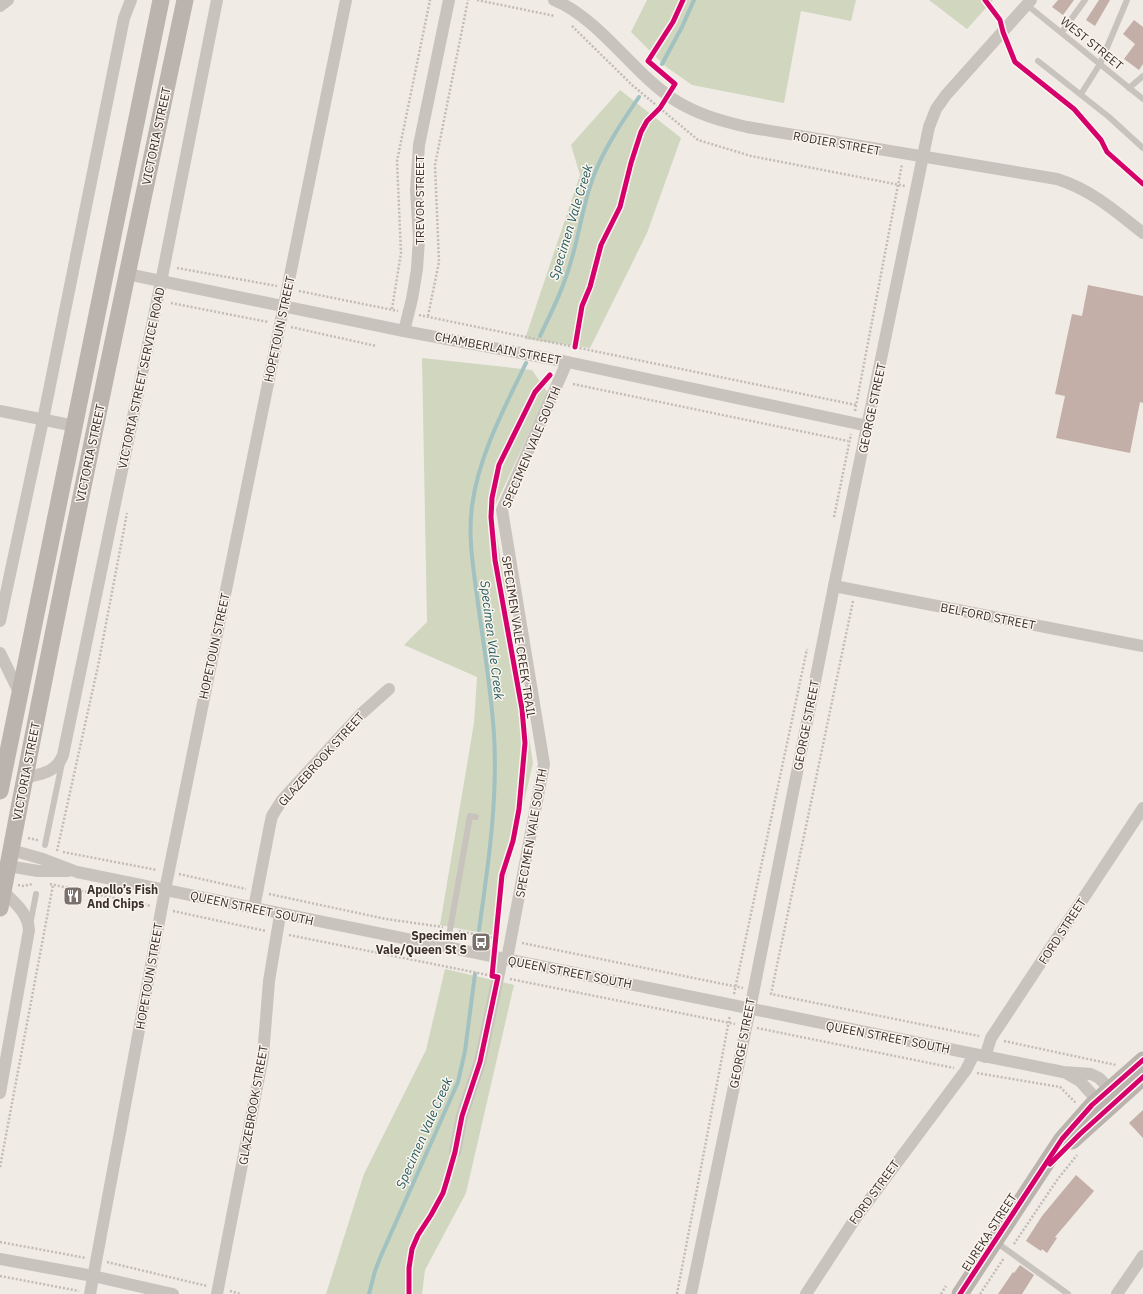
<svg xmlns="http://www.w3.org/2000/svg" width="1143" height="1294" font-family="'IBM Plex Sans',sans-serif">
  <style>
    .green { fill: #d1d6bf }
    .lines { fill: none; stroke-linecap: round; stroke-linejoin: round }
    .stream { stroke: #a1c2c1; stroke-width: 4 }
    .building { fill: #c3afa7 }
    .path { stroke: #c2bbb6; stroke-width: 2.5; stroke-dasharray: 2 2; stroke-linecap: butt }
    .lane { stroke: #c9c3be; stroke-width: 6 }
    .street { stroke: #c9c3be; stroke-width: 12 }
    .secondary { stroke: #bab3ae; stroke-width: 17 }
    .cycleway-casing { stroke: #fbf5ee; stroke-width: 8 }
    .cycleway { stroke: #d6006c; stroke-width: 5 }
    .labels { text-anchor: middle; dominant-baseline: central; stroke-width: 3; stroke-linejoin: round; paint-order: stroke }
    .street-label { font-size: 12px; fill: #3b302b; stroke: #fbf5ee }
    .poi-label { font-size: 12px; font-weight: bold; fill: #3b302b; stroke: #fbf5ee; text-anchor: start }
    .water-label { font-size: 13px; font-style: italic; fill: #1f5a5e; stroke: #fbf5ee }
  </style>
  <rect width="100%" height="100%" fill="#f0ebe5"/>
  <g class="green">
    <polygon points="647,0 856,0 851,21 801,11 784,103 692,85 665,66 631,32"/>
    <polygon points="929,0 993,0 967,29"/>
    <polygon points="620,90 681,138 647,233 590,348 525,339 580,175 571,145"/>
    <polygon points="422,358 532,370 548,393 493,510 533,763 493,935 440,925 474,723 477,677 404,645 427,622"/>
    <polygon points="445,969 514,985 466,1193 425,1270 422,1294 326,1294 364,1174 426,1050"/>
  </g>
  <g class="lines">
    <g class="stream">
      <polyline points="662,64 682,27 694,0"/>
      <path d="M540,336c12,-25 24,-49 31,-75 9,-29 12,-58 23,-86 11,-28 28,-53 45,-78"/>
      <path d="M479,930c9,-64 19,-130 15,-196 -3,-46 -11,-92 -17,-138 -4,-29 -9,-60 -5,-90 7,-52 32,-97 54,-143"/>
      <polyline points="369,1294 375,1271 380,1258 458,1082 465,1051 475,974"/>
    </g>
  </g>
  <g class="building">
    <polygon points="1058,0 1074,0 1063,15 1052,7"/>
    <polygon points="1099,0 1110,0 1095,26 1086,20"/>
    <polygon points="1134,20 1143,27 1143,64 1139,70 1124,59 1135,44 1123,34"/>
    <polygon points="1088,285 1143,296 1143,403 1140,402 1130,453 1056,438 1065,396 1055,394 1072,314 1082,316"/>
    <polygon points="1143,1110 1143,1138 1129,1123"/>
    <polygon points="1076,1175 1094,1191 1055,1237 1057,1238 1047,1253 1042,1249 1041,1251 1026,1241 1042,1216"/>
    <polygon points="1020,1265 1034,1275 1022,1294 998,1294 1013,1272 1014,1273"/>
  </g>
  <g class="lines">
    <g class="path">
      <polyline points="477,0 555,16"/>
      <polyline points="572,26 632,85 698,140 751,156 905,186"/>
      <polyline points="177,268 277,286"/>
      <polyline points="299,291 398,311"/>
      <polyline points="171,303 268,322"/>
      <polyline points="392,309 401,253 397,161 430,0"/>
      <polyline points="419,315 856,405"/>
      <polyline points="428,316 439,262 435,165 468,0"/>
      <polyline points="291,327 376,346"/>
      <polyline points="573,384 848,441"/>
      <polyline points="855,411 902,164"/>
      <polyline points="834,517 851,434"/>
      <polyline points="853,601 771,994 979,1036"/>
      <polyline points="28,838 37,840 37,841"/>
      <polyline points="57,851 98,666 127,513"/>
      <polyline points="63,852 157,870"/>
      <polyline points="179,874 246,889"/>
      <polyline points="50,884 151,906"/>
      <polyline points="18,885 23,886 33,884"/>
      <polyline points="269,894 386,919 443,927"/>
      <polyline points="173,911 266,931"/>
      <polyline points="459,931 500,939"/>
      <polyline points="289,935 488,975"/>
      <polyline points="522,943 743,988"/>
      <polyline points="510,979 735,1024"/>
      <polyline points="734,994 807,649"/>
      <polyline points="757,1028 954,1068"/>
      <polyline points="1004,1041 1116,1065"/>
      <polyline points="977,1073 1060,1087 1076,1103"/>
      <polyline points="0,1167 53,885"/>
      <polyline points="0,1242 86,1258"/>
      <polyline points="1014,1244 1057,1180 1077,1155"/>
      <polyline points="107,1262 207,1286"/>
      <polyline points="0,1276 79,1291"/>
      <polyline points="230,1291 241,1294"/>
      <polyline points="677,1294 730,1015"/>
      <polyline points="941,1294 946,1286"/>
      <polyline points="980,1294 1004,1258"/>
    </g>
    <g class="lane">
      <polyline points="1027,5 1143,99"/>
      <polyline points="1062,32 1085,0"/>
      <polyline points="1038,61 1109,117 1143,148"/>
      <polyline points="1129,88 1143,76"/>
      <polyline points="1081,94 1100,64 1127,0"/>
      <polyline points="45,845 62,763"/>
      <polyline points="30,925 36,894"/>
      <polyline points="447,947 470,816 476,817"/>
      <polyline points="996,1242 1068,1294"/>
    </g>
    <g class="street">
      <path d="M554,0c46,19 78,72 119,99 23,15 48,22 74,28l310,52c35,11 58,32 86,54"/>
      <polyline points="0,6 8,0"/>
      <polyline points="127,274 404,331 563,361 868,426"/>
      <polyline points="404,331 412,299 417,269 419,239 416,190 419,145 449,0"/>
      <polyline points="0,411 75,426"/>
      <polyline points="834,586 1143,646"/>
      <polyline points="0,621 43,420 124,18 131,0"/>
      <polyline points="0,653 20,694"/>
      <path d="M24,778c17,-4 32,-5 39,-23l98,-473 56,-282"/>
      <polyline points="11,850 43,859 77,872 974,1054 1063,1072 1091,1074 1099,1078 1110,1089"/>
      <polyline points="8,866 38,871 68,871"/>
      <polyline points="254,908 270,825 272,816 282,800 361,714 389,689"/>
      <polyline points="507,959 544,764 502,510 567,362"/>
      <polyline points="985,1057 991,1038 1143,808"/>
      <polyline points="1066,1073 1080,1081 1097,1100"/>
      <path d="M0,1093l29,-163c-1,-17 -14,-27 -26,-39"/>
      <polyline points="455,1152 462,1116 480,1062 502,959"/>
      <polyline points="0,1259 93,1276 173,1294"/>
      <polyline points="90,1294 165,890 346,0"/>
      <polyline points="217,1294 263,1056 269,981 280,915"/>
      <polyline points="691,1294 750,1009 834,586 929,127 936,109 946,95 1031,0"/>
      <polyline points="806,1294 855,1219 966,1070 974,1054"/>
      <polyline points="1117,1294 1143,1256"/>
    </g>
    <g class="secondary">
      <polyline points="0,791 161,0"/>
      <path d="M0,908c57,-304 121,-606 185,-908"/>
      <polyline points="1072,1141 1143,1077"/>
      <polyline points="960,1294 1062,1139 1092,1105 1143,1060"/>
    </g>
    <g class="cycleway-casing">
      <g id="cycleway">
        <polyline points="985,0 1000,20 1003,32 1015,62 1074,109 1101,140 1107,152 1143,184"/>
        <polyline points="575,347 582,306 590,287 601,245 620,207 631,163 641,132 647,121 660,108 675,84 648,61 673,22 683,0"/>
        <polyline points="1050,1164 1080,1134 1143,1077"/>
        <polyline points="409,1294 409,1268 412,1249 418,1235 431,1215 443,1193 447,1180 455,1152 462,1116 480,1062 498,977 492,976 502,875 513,841 519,809 525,743 522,709 495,560 491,517 492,498 499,465 535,392 550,375"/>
        <polyline points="960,1294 1062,1139 1092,1105 1143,1060"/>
      </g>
    </g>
    <use href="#cycleway" class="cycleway"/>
  </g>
  <defs>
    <g id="restaurant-square" transform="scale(1)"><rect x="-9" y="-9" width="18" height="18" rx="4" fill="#7a716c" stroke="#fbf5ee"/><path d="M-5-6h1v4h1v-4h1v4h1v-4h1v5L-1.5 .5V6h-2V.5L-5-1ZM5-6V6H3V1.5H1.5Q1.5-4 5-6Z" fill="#fff"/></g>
    <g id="bus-square" transform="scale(1)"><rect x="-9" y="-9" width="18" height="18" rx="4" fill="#7a716c" stroke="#fbf5ee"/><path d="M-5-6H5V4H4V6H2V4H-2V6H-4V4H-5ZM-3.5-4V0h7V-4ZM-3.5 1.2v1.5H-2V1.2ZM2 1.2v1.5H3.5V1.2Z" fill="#fff"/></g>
  </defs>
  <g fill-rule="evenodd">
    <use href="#restaurant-square" x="73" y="896"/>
    <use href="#bus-square" x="481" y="942"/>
  </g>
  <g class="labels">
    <g class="street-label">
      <text transform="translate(1092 43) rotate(39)">WEST STREET</text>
      <text transform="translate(156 136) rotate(-78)">VICTORIA STREET</text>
      <text transform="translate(837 143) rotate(10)">RODIER STREET</text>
      <text transform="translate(419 200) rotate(-90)">TREVOR STREET</text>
      <text transform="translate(279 329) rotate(-78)">HOPETOUN STREET</text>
      <text transform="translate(498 348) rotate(11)">CHAMBERLAIN STREET</text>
      <text transform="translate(141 378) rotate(-78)">VICTORIA STREET SERVICE ROAD</text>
      <text transform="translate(872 408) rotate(-78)">GEORGE STREET</text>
      <text transform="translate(531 447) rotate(-67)">SPECIMEN VALE SOUTH</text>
      <text transform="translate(90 453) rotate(-78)">VICTORIA STREET</text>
      <text transform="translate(988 616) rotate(11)">BELFORD STREET</text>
      <text transform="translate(519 637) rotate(81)">SPECIMEN VALE CREEK TRAIL</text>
      <text transform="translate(214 646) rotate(-78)">HOPETOUN STREET</text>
      <text transform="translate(806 725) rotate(-79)">GEORGE STREET</text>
      <text transform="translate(321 759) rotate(-48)">GLAZEBROOK STREET</text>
      <text transform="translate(26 771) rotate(-79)">VICTORIA STREET</text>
      <text transform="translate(531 833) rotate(-80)">SPECIMEN VALE SOUTH</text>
      <text transform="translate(252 908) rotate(12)">QUEEN STREET SOUTH</text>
      <text transform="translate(1062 931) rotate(-57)">FORD STREET</text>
      <text transform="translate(570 972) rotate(11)">QUEEN STREET SOUTH</text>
      <text transform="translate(149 976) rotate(-80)">HOPETOUN STREET</text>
      <text transform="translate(888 1037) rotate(11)">QUEEN STREET SOUTH</text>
      <text transform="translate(742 1043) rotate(-79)">GEORGE STREET</text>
      <text transform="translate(253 1105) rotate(-80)">GLAZEBROOK STREET</text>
      <text transform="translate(874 1192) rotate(-54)">FORD STREET</text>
      <text transform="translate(989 1232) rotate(-57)">EUREKA STREET</text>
    </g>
    <g class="poi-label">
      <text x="87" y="889">Apollo’s Fish<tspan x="87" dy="14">And Chips</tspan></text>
      <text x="467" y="935" text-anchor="end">Specimen<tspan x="467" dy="14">Vale/Queen St S</tspan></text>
    </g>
    <g class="water-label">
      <text transform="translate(571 222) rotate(-73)">Specimen Vale Creek</text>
      <text transform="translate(492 640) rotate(83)">Specimen Vale Creek</text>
      <text transform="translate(424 1133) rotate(-66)">Specimen Vale Creek</text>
    </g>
  </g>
</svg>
